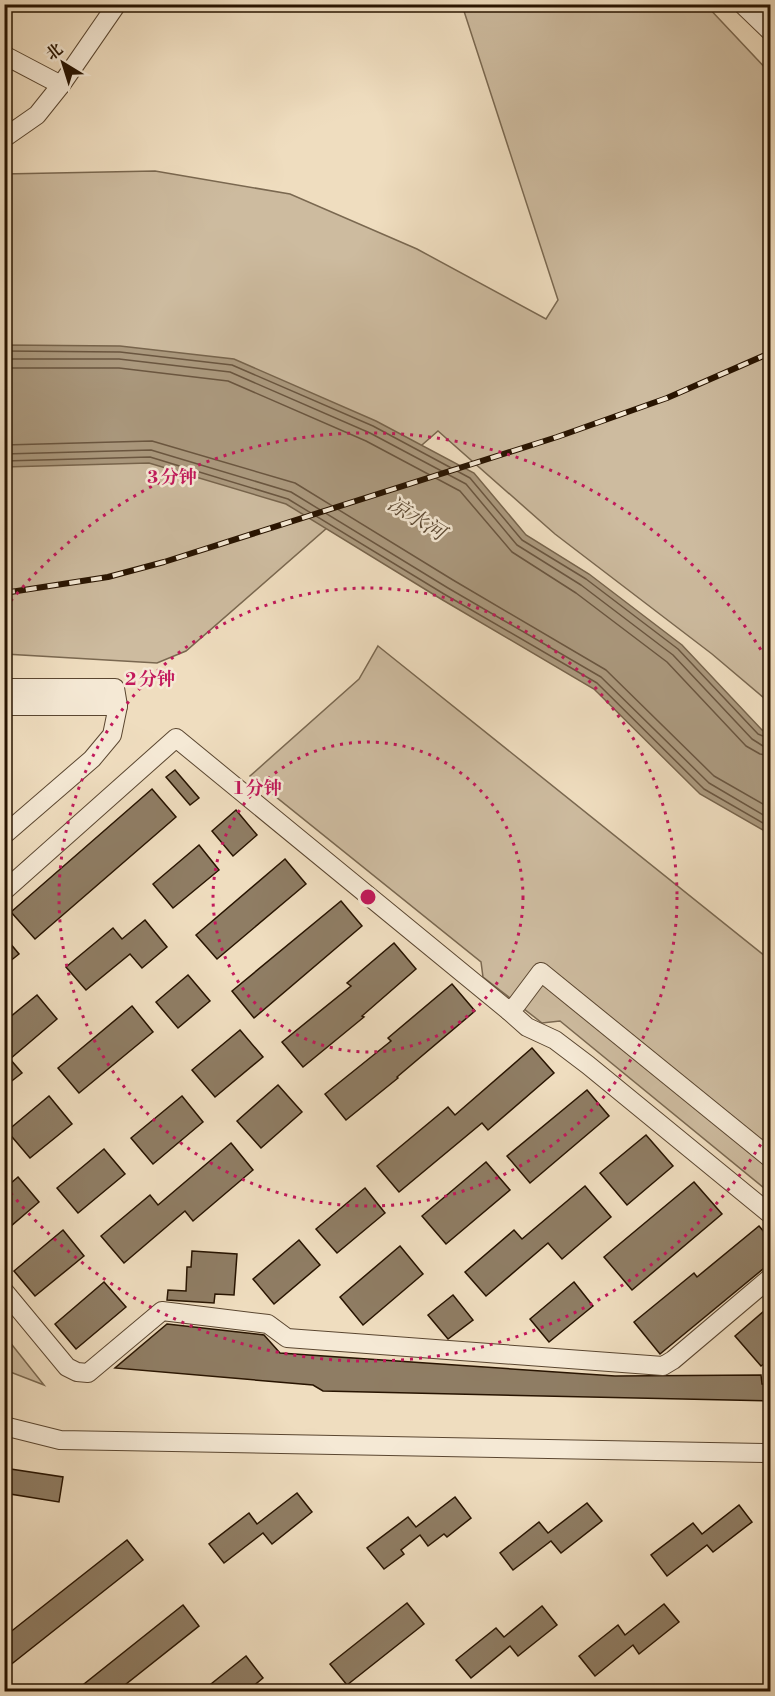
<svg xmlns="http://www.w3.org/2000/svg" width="775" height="1696" font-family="'Libre Bodoni','Noto Serif SC',serif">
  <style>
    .green { fill: #cdbb9f; stroke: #7a6850; stroke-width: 1.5 }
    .water { fill: #ab997e; stroke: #77644c; stroke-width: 1.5 }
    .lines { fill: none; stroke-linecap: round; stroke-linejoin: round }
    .shore { stroke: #6a5640; stroke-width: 1.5 }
    .building { fill: #8f7d64; stroke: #281401; stroke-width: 1.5 }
    .minor-casing { stroke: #5a4630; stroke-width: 20 }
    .minor { stroke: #f5e9d5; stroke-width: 18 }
    .rail-casing { stroke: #281401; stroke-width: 6 }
    .rail { stroke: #f5e9d5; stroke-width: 4; stroke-dasharray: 11; stroke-linecap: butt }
    .ring { fill: none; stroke: #c2185b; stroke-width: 3; stroke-dasharray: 3 6 }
    .labels { text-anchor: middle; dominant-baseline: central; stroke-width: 5; stroke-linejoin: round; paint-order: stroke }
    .water-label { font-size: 21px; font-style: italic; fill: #5c4933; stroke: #f5e9d5 }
    .centre { fill: #c2185b; stroke: #f5e9d5; stroke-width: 3 }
    .ring-label { font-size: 18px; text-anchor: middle; font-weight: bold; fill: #c2185b; stroke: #f5e9d5; stroke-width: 5; stroke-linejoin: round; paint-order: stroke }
  </style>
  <rect width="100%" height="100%" fill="#efddbf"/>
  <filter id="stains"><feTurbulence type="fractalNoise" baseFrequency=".00333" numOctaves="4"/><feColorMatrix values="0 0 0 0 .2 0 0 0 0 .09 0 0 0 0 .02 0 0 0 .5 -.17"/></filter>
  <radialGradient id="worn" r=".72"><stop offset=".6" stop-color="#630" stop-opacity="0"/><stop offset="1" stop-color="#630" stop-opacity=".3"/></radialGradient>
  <g class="green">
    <polygon points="462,5 706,5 770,73 770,703 712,654 555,534 438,431 186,651 157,663 5,654 4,174 155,171 290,194 417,249 546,319 558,300"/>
    <polygon points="378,646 770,960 770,1193 560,1021 542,1023 483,977 481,962 250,776 359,679"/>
    <polygon points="4,1336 5,1336 44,1385 5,1370"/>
  </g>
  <polygon class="water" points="5,345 120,346 234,359 376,421 474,473 526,535 589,574 682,645 762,730 770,735 770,834 700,794 594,689 441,599 286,504 149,463 5,467"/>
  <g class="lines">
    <g class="shore">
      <polyline points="4,351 120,352 232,365 373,426 470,478 522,540 586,579 678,649 758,734 770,739"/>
      <polyline points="4,359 119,359 230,372 370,433 466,484 517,545 581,585 673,655 752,739 763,746 770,747"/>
      <polyline points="4,368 119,368 228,381 366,441 460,491 512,552 576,593 667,662 746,746 760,754 770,756"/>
      <polyline points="4,445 152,441 295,483 453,580 606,670 714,776 770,808"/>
      <polyline points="4,454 151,450 291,492 448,588 601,677 709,783 770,819"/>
      <polyline points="4,461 150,457 288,499 444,594 597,683 704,789 770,827"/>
    </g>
  </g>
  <g class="building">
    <polygon points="175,770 199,798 190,805 166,777"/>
    <polygon points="152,789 176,817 35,939 11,912"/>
    <polygon points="236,810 257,835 233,856 212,831"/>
    <polygon points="199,845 219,870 173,908 153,884"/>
    <polygon points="285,859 306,884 217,959 196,935"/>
    <polygon points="341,901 362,926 254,1018 232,991"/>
    <polygon points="145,920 167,947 142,968 130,954 86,990 66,967 113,928 122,939"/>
    <polygon points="4,936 19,954 4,966"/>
    <polygon points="394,943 416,969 362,1016 364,1017 303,1067 282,1042 351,986 347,983"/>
    <polygon points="188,975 210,1001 178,1028 156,1002"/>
    <polygon points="452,984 475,1011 397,1077 398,1078 346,1120 325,1094 391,1041 388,1038"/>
    <polygon points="37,995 57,1019 10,1059 22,1073 4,1087 4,1022"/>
    <polygon points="132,1006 153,1032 79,1093 58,1068"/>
    <polygon points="240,1030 263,1057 215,1097 192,1070"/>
    <polygon points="532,1048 554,1073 488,1130 482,1123 399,1192 377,1166 448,1107 455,1115"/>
    <polygon points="278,1085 302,1112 261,1148 237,1121"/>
    <polygon points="587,1090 609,1116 530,1183 507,1156"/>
    <polygon points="49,1096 72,1124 30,1158 7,1131"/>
    <polygon points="182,1096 203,1122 153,1164 131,1138"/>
    <polygon points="646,1135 673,1166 627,1205 600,1173"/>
    <polygon points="231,1143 253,1170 193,1221 185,1211 124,1263 101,1236 150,1195 158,1205"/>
    <polygon points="104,1149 125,1174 78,1213 57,1188"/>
    <polygon points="486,1162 510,1190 446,1244 422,1216"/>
    <polygon points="18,1177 39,1202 4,1232 4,1189"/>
    <polygon points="694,1182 722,1214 632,1290 604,1257"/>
    <polygon points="585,1186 611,1217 562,1259 548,1243 486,1296 465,1272 514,1230 522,1239"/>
    <polygon points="365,1188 385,1213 337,1253 316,1229"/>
    <polygon points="759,1226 771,1240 771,1266 763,1269 660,1354 634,1322 694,1273 697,1277"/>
    <polygon points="63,1230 84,1256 35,1296 14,1271"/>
    <polygon points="299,1240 320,1265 274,1304 253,1279"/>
    <polygon points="400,1246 423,1274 363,1325 340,1297"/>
    <polygon points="192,1251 237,1254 234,1295 215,1294 214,1303 167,1300 168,1290 186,1291 187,1267 191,1267"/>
    <polygon points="104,1282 126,1307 76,1349 55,1324"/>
    <polygon points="574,1282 593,1306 549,1342 530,1319"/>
    <polygon points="453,1295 473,1320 448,1339 428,1315"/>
    <polygon points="771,1305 771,1358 761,1366 735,1336"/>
    <polygon points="167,1324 264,1335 280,1353 615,1376 761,1375 762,1384 771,1384 771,1401 323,1391 313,1385 115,1368"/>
    <polygon points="4,1468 63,1477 59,1502 4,1493"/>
    <polygon points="297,1493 312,1512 272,1544 263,1533 224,1563 209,1544 249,1513 257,1524"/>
    <polygon points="455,1497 471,1518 447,1537 444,1534 428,1546 420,1535 401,1550 404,1554 384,1569 367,1548 408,1517 416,1527"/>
    <polygon points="587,1503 602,1521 561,1553 551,1541 513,1570 500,1553 539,1522 548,1533"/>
    <polygon points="739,1505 752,1522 713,1552 707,1545 667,1576 651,1555 693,1523 702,1534"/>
    <polygon points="127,1540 143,1560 4,1670 4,1637"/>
    <polygon points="407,1603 424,1624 347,1685 330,1664"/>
    <polygon points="664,1604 679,1622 639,1654 633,1645 595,1676 579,1656 618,1625 625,1635"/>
    <polygon points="183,1605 199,1626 116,1692 74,1692"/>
    <polygon points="542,1606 557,1625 518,1656 510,1646 471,1678 456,1660 496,1628 504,1637"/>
    <polygon points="246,1656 263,1678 246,1692 201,1692"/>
  </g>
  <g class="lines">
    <g class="minor-casing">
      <g id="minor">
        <polyline points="742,4 770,31"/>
        <polyline points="4,55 61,85"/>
        <polyline points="4,138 37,115 61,85 117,4"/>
        <polyline points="4,688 115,688 118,706 112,735 92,759 4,835"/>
        <polyline points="4,706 118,706"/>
        <polyline points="4,891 176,738 509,1011 517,1004 541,972 770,1158"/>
        <polyline points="509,1011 527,1027 555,1040 588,1065 770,1214"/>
        <polyline points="4,1291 67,1367 77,1372 88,1373 162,1311 268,1324 287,1338 663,1366 673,1360 770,1278"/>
        <polyline points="4,1426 60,1440 770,1453"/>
      </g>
    </g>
    <use href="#minor" class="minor"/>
    <g class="rail-casing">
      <polyline id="rail" points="4,593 108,577 164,562 557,437 667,398 770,353"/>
    </g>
    <use href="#rail" class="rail"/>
  </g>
  <g class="ring">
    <circle cx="368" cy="897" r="155"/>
    <circle cx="368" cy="897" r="309"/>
    <path d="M770 1129A464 464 0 0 1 5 1186M5 608A464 464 0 0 1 770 665"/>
  </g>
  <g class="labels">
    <g class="water-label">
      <text transform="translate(416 519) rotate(32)">凉水河</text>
    </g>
  </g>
  <circle cx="368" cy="897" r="9" class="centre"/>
  <g class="ring-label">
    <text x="172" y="483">3 分钟</text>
    <text x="150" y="685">2 分钟</text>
    <text x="258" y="794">1 分钟</text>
  </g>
  <rect width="775" height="1696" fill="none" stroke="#efddbf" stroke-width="24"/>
  <rect x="6" y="6" width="763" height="1684" fill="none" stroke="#281401" stroke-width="3"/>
  <rect x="12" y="12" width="751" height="1672" fill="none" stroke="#281401" stroke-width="1.5"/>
  <g transform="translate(63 63) rotate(322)" stroke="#f5e9d5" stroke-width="4.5" paint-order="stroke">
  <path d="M0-4.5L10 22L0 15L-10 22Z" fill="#281401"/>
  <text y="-9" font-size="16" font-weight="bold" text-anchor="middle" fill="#281401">北</text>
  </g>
  <rect width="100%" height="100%" filter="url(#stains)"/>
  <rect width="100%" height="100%" fill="url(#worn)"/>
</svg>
